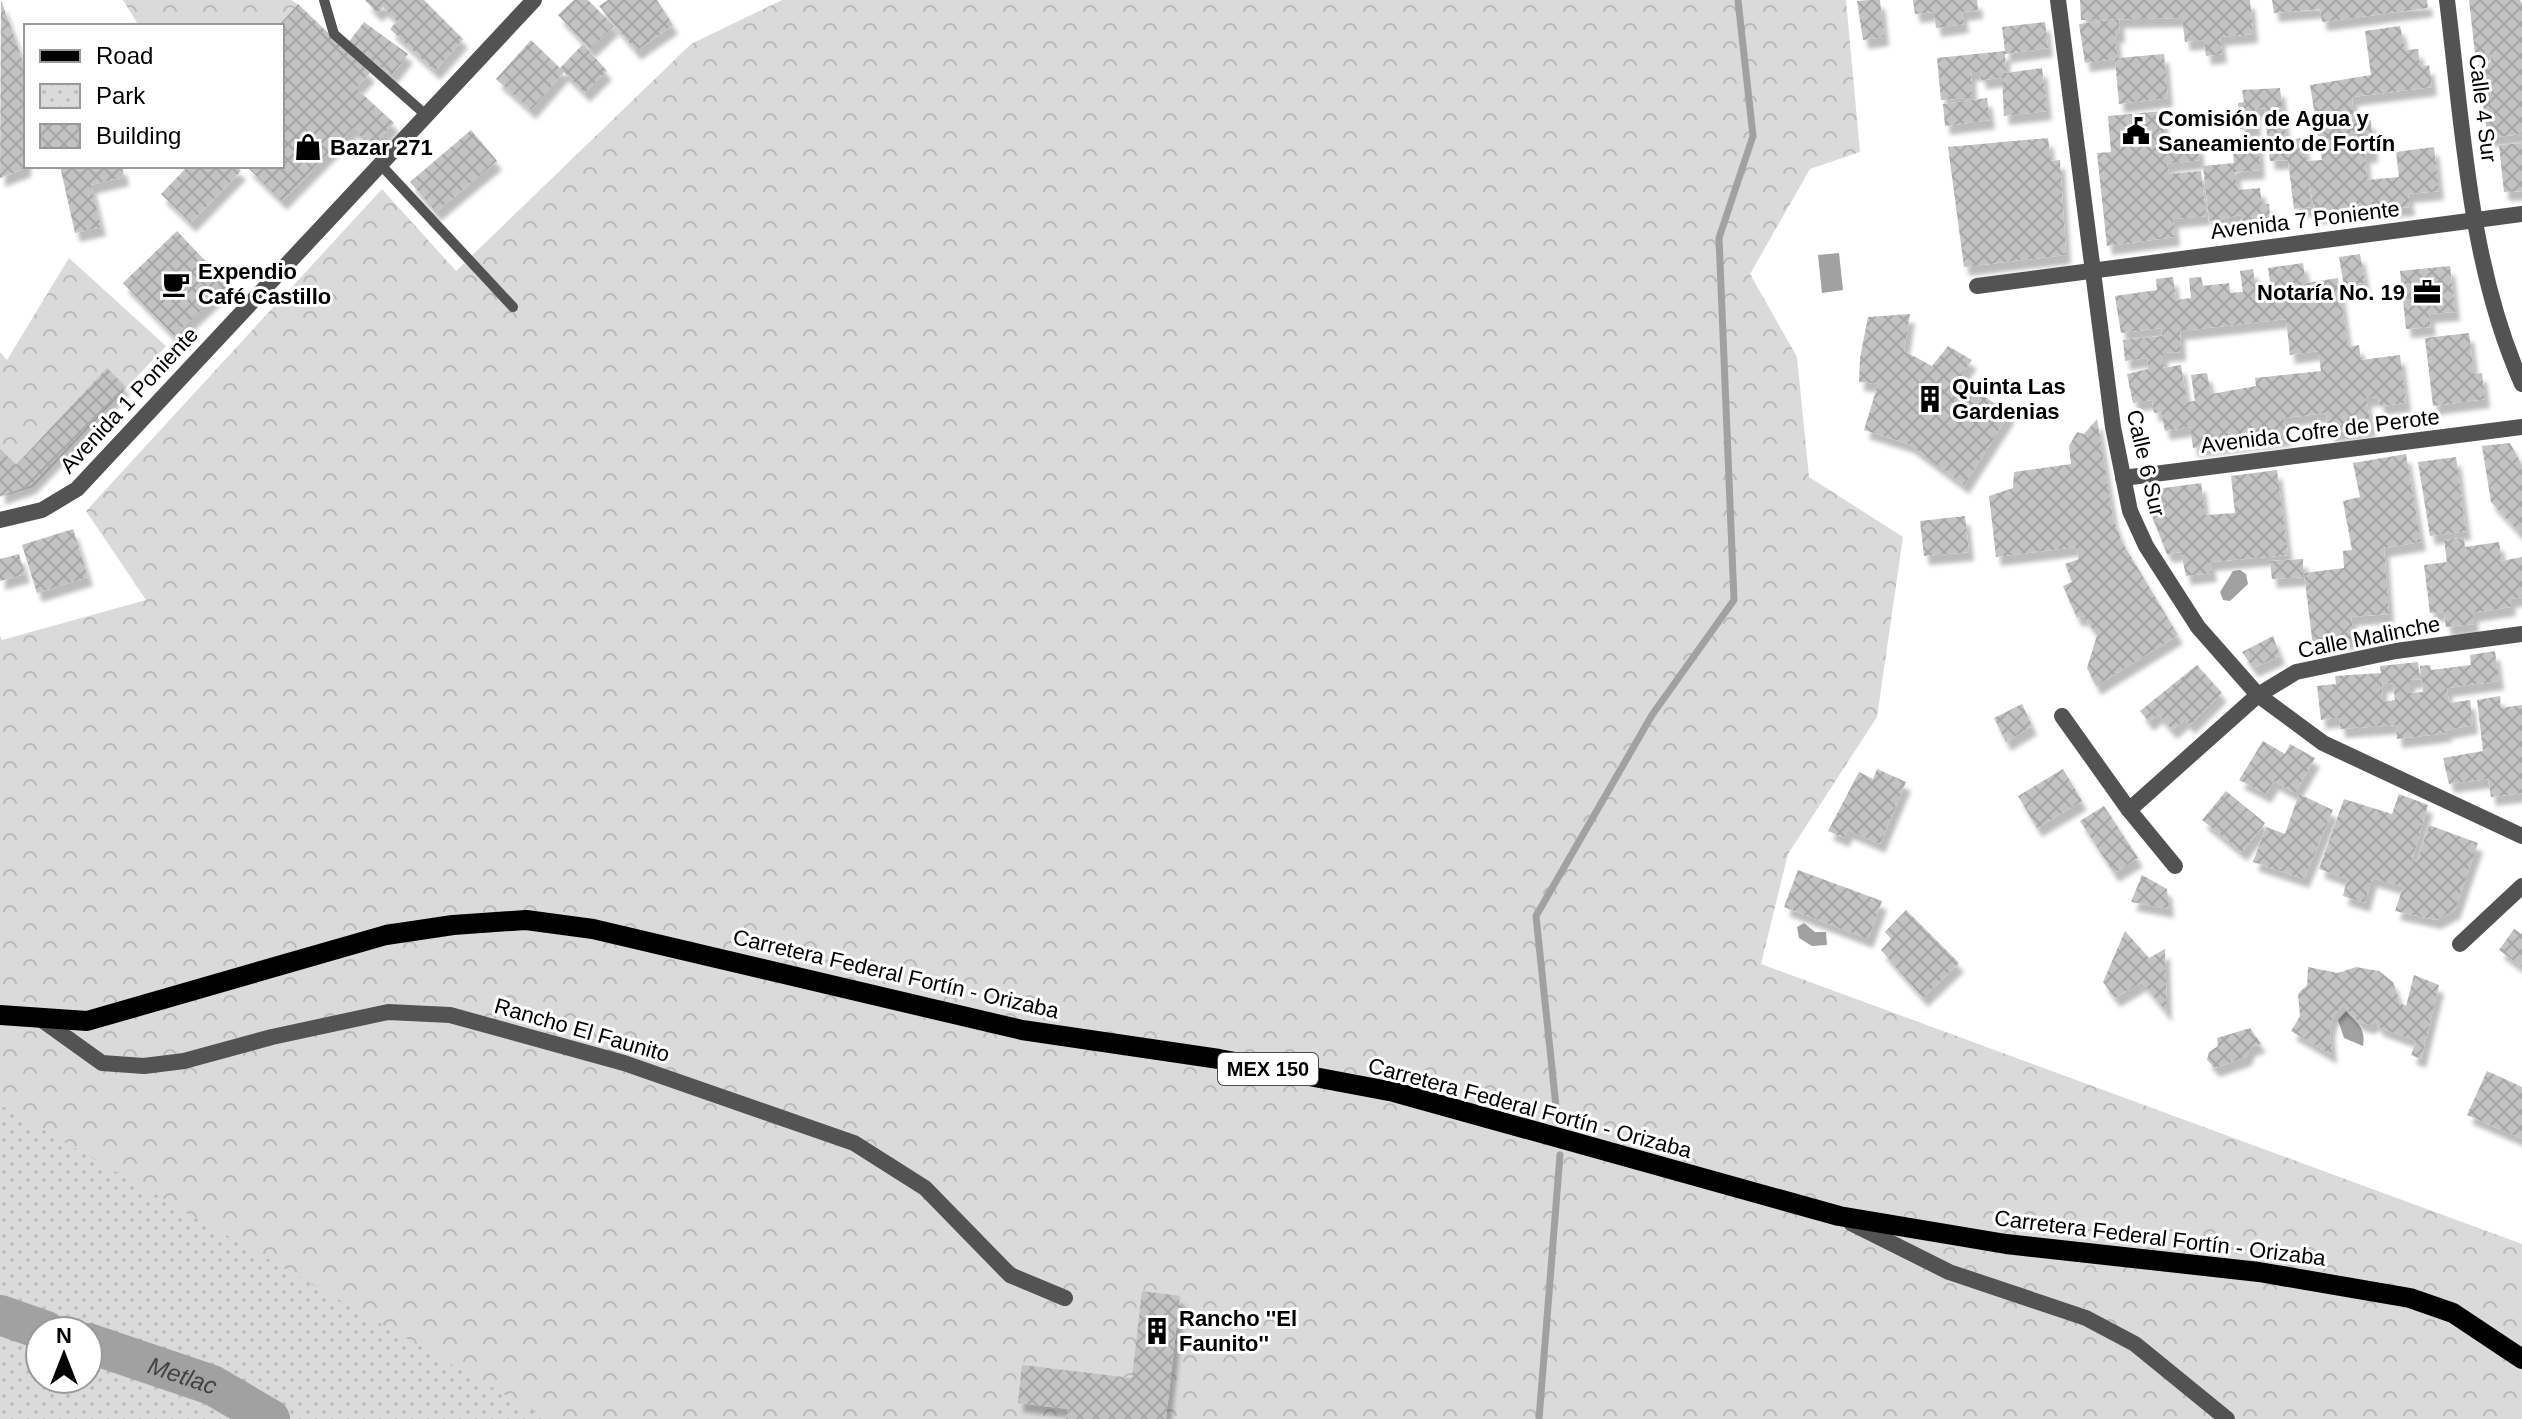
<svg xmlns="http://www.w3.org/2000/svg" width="2522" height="1419" font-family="Helvetica,sans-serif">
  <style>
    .forest { fill: url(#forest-crowns) }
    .park { fill: url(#park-dots); fill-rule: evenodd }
    .water { fill: #a1a1a1 }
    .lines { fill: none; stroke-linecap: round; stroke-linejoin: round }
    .stream { stroke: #a1a1a1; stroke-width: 7 }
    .river { stroke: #a1a1a1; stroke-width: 40 }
    .building { fill: url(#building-cross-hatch); fill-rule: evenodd; filter: url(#shadow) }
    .service { stroke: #535353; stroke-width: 10 }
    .minor { stroke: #535353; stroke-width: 16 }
    .tertiary { stroke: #535353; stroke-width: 16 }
    .primary { stroke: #000; stroke-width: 20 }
    .labels { text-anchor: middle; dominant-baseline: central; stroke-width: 6; stroke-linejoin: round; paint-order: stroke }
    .shield { fill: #fff; stroke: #4c4c4c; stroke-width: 2 }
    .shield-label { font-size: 20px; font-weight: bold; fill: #000 }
    .street-label { font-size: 22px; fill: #000; stroke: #fff }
    .poi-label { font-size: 22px; font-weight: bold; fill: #000; stroke: #fff; text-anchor: start }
    .water-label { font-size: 24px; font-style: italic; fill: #424242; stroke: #fff }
  </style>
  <defs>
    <pattern id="forest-crowns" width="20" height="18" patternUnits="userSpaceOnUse" patternTransform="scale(2)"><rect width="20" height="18" fill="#dadada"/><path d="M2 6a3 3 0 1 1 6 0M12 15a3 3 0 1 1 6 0" fill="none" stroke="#b9b9b9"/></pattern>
    <pattern id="park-dots" width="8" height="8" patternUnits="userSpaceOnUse" patternTransform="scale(2)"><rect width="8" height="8" fill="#dadada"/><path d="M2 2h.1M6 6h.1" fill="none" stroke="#b9b9b9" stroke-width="1.8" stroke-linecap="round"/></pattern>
    <pattern id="building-cross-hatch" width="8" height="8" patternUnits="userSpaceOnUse" patternTransform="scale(2)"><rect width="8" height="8" fill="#c3c3c3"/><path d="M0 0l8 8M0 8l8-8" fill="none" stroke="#a6a6a6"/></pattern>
    <filter id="shadow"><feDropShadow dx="5" dy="9" stdDeviation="2" flood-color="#0004"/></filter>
  </defs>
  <rect width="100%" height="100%" fill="#fff"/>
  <g class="forest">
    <polygon points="123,0 291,0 298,4 278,26 139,26"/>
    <polygon points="782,0 1846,0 1860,152 1810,169 1750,274 1797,357 1809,477 1903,537 1877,717 1788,854 1761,964 2522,1244 2522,1419 389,1419 88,1331 40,1331 0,1355 0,636 2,640 146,600 86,511 382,189 456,271 691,44"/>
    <polygon points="69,258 166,346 33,487 0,497 0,352 7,360"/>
  </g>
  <path class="park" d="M0,1105l547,314h-547zM40,1331h48v48h-48z"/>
  <g class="water">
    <polygon points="1839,253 1843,290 1822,293 1818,255"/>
    <polygon points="2240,570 2246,574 2248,584 2230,601 2223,600 2220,592 2233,571"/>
    <polygon points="1804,923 1815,932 1826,932 1827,945 1812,946 1799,938 1797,927"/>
    <path d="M2346,1011c11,12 20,17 17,35l-19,-8 -6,-18z"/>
  </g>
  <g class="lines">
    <g class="stream">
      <polyline points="1557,1116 1536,916 1652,715 1734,600 1719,238 1753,136 1738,0"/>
      <polyline points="1539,1419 1560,1155"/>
    </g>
    <g class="river">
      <polyline points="0,1315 46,1331"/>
      <path id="s1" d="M88,1343l124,42 58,34"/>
    </g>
  </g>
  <g class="building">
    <polygon points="1,0 26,70 26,168 0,178"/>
    <polygon points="365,0 424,0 463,39 435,71 390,29 397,21 383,7 377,13"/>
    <polygon points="574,0 588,0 614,26 590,49 558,15"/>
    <polygon points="608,0 657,0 673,25 636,51 599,6"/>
    <polygon points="1868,0 1880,0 1884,37 1863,40 1857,1"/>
    <polygon points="1913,0 1977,0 1978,10 1962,12 1964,24 1936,28 1934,12 1915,14"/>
    <polygon points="2080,0 2250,0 2253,34 2220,37 2222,54 2206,56 2204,40 2185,42 2182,18 2081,20"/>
    <polygon points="2272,0 2427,0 2428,8 2322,22 2320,9 2274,13"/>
    <polygon points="2469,0 2520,0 2522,4 2522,134 2488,138 2477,65 2491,62 2490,52 2475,54"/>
    <polygon points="298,4 370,73 356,88 394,123 372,147 353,128 282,201 246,166 282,166 282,26 278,26"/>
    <polygon points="2119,19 2120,34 2115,34 2118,58 2164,54 2168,98 2119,104 2115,59 2085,63 2079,24"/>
    <polygon points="364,22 408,54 392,75 348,43"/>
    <polygon points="2045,22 2048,48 2005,54 2006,73 2042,68 2047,111 2004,116 2002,78 1981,80 1980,72 1971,72 1972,98 1941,100 1937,58 2005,51 2002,27"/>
    <polygon points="2400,26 2405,50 2418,49 2420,67 2429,65 2432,87 2352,97 2354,123 2371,120 2373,154 2365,154 2367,180 2399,177 2396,152 2434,147 2439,191 2408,194 2410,207 2315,215 2309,180 2311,207 2294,209 2288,160 2270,161 2264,108 2255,109 2256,128 2240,129 2238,103 2244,102 2242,90 2280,88 2286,140 2303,138 2306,161 2322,160 2310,85 2371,75 2365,31"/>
    <polygon points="531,40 560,68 583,44 607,71 585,93 564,72 531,110 496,79"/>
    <polygon points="1987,98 1990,120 1945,126 1943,104"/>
    <polygon points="2163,111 2164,147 2198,144 2200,160 2167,164 2169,174 2201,171 2206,216 2173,219 2175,237 2107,246 2097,153 2111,152 2108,116"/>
    <polygon points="471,130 497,161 436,212 410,182"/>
    <polygon points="2048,138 2051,161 2060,160 2066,255 1964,267 1948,147"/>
    <polygon points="2258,139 2260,170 2235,172 2238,190 2260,188 2262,204 2269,204 2270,218 2242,221 2241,215 2209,221 2203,166 2234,163 2232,141"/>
    <polygon points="2522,143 2522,191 2504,192 2499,145"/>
    <polygon points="60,166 122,166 124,177 91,185 101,227 75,233"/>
    <polygon points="188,166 236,166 241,171 191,223 161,194"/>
    <polygon points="177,231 228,285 174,336 123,283"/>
    <polygon points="2360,254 2365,283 2344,286 2339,257"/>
    <path d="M2303,263l3,20 32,-5 10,69 11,-2 2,15 39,-5 6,48 -26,3 -2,-9 -12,1 5,30 -42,5 -3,-20 -42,5 3,19 -94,11 -3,-21 -25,4 -4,-19 -7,1 -2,-13 -19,3 -6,-29 21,-5 -1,-11 -22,3 -2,-21 39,-4 -1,-8 -40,5 -6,-37 42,-6 -1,-11 17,-2 3,23 15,-2 -2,-20 12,-1 2,9 26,-3 1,10 13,-1 -3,-21 13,-2 3,21 15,-1 -3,-21zM2286,319l4,36 28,-4 3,20 -66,7 1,8 -45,8 -4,-21 -16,2 4,26 -8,1 -6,-37 -18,3v-15l18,-1 -1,-21z"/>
    <polygon points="2450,266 2455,312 2429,314 2431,327 2406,329 2400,271"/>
    <polygon points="1910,314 1904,351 1932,366 1948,346 1972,360 1958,380 2010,413 1964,485 1909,444 1864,430 1878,384 1859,382 1860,358 1868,317"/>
    <polygon points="2469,333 2474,374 2482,373 2485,399 2433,406 2425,338"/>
    <polygon points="107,368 125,386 31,485 0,496 0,449 16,465"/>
    <polygon points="2097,419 2113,518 2122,542 2178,635 2096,686 2087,668 2097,635 2083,616 2077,618 2063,586 2072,582 2065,564 2079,559 2075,547 1996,557 1989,496 2013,488 2014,472 2071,464 2069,446 2077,432 2084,434"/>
    <polygon points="2510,443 2522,465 2522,531 2518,531 2491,502 2482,446"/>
    <polygon points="2406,454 2421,542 2384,548 2389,614 2351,617 2355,639 2313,646 2304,573 2344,568 2343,551 2352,550 2343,501 2360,497 2353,463"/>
    <polygon points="2456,457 2466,531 2430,536 2418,462"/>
    <polygon points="2277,470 2288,555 2210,562 2212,573 2186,576 2181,552 2167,554 2142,491 2201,483 2205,515 2235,513 2231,476"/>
    <polygon points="1965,516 1969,552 1924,556 1920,521"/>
    <polygon points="73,529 88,577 37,593 22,545"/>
    <polygon points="2464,538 2465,547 2499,542 2502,561 2522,557 2522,597 2510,599 2511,607 2473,613 2474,624 2446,627 2444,612 2430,613 2424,565 2447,562 2444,540"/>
    <polygon points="19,554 25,574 0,581 0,559"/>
    <polygon points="2303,559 2303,577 2272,579 2270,561"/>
    <polygon points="2273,636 2280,656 2253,668 2242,652"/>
    <path d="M2495,651l4,30 -52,7 2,15 21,-3 3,25 -27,5 1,3 -50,6 -1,-14 -56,4 -1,-11 -18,2 -4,-34 19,-2 -1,-8 46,-3 -1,-7 38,-4 2,17 -10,1v13l13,-1 -3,-26 10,-1 1,5 40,-5 -1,-10zM2393,683l2,17 -12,2 -1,-18z"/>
    <polygon points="2197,665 2222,693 2190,725 2185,719 2172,730 2158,714 2149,722 2140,711"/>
    <polygon points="2500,696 2501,708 2522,705 2522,793 2491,797 2488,779 2449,784 2443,758 2483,751 2477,700"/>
    <polygon points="2022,704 2032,726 2006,742 1994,718"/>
    <polygon points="2263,741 2285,754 2290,744 2315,758 2295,793 2274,781 2266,794 2239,780"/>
    <polygon points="1877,769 1906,782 1880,844 1848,830 1844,838 1828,831 1859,772 1873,779"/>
    <polygon points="2063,769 2082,801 2037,828 2018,796"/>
    <polygon points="2226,791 2265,823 2242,852 2202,820"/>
    <polygon points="2299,794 2333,810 2304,879 2253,862 2266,827 2285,834"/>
    <polygon points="2399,794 2428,805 2412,860 2417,862 2429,825 2478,843 2455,910 2436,920 2395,911 2403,887 2372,878 2365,903 2343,896 2347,879 2319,869 2344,799 2392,814"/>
    <polygon points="2104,806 2138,858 2114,873 2080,821"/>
    <polygon points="1798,870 1882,901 1868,939 1784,907"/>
    <polygon points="2142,875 2167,889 2169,909 2131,902"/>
    <polygon points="1906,910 1959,963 1923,998 1881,950 1891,939 1885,932"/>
    <polygon points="2514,929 2522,934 2522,967 2499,950"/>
    <polygon points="2125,931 2149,958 2165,949 2167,1013 2142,982 2115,998 2103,982"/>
    <polygon points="2308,967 2338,973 2356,967 2379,971 2393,982 2400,1003 2406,1006 2414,975 2439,985 2421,1059 2411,1055 2416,1041 2378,1027 2376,1021 2370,1025 2359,1022 2343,1006 2333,1016 2330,1030 2332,1055 2291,1031 2300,1016 2298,994 2307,985"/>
    <polygon points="2250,1028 2261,1044 2251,1047 2246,1057 2215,1068 2207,1060 2209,1052 2218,1046 2217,1038"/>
    <polygon points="2487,1071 2522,1087 2522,1139 2467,1115"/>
    <polygon points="1142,1291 1180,1296 1166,1419 1066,1419 1068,1409 1018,1403 1022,1365 1132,1378"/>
  </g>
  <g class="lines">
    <g class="service">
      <polyline points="324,0 334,34 426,115"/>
      <polyline points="380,164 513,307"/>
    </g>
    <g class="minor">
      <polyline points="2058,0 2113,427 2130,511 2146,546 2198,627 2258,695 2323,743 2522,836"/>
      <path d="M2447,0c16,128 22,265 75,384"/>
      <polyline points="1977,286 2522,214"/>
      <polyline points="2123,478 2522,427"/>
      <polyline points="2062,716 2129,810 2175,866"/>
      <polyline points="2129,810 2258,695 2296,672 2396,651 2522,634"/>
      <polyline points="2460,944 2522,886"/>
      <polyline points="42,1020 102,1063 144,1066 184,1061 272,1037 388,1012 450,1015 624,1063 854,1143 925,1188 1010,1275 1065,1298"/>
      <polyline points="1851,1223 1949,1272 2086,1318 2135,1344 2227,1419"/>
    </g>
    <polyline class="tertiary" points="0,520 42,510 77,489 534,0"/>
    <polyline class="primary" points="0,1015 87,1021 386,935 453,925 526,920 593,929 1022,1030 1219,1059 1394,1092 1839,1216 2006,1244 2259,1272 2410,1298 2453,1313 2522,1359"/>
  </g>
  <defs>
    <g id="civic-bare" transform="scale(2.16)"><path d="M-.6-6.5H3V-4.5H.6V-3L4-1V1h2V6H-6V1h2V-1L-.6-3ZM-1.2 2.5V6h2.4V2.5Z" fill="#000" stroke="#fff" stroke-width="2.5" paint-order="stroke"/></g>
    <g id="shop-bare" transform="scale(2.16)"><path d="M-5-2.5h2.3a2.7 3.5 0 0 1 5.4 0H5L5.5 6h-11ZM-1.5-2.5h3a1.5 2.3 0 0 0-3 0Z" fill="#000" stroke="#fff" stroke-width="2.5" paint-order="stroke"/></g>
    <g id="cafe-bare" transform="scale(2.16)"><path d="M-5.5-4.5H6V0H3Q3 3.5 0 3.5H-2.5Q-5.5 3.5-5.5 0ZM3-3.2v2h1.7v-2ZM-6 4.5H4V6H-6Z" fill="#000" stroke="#fff" stroke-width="2.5" paint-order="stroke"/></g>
    <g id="office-bare" transform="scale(2.16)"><path d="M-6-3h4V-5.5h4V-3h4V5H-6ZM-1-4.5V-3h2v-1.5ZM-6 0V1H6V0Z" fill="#000" stroke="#fff" stroke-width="2.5" paint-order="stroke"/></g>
    <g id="building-bare" transform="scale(2.16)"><path d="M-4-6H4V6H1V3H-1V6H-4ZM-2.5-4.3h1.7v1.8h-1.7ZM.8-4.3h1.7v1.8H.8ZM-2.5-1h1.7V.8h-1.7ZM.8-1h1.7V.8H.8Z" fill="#000" stroke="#fff" stroke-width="2.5" paint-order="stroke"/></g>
  </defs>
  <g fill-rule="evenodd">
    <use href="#civic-bare" x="2136" y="131"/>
    <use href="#shop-bare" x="308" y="147"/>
    <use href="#cafe-bare" x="176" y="284"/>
    <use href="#office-bare" x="2427" y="292"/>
    <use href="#building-bare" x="1930" y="399"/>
    <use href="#building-bare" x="1157" y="1331"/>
  </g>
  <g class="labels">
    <rect class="shield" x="1218" y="1053" width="100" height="32" rx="6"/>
    <g class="shield-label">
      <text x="1268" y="1069">MEX 150</text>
    </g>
    <g class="street-label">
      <text transform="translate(2483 108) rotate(83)">Calle 4 Sur</text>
      <text transform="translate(2305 220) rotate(-7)">Avenida 7 Poniente</text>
      <text transform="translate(129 400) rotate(-47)">Avenida 1 Poniente</text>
      <text transform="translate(2320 431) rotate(-7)">Avenida Cofre de Perote</text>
      <text transform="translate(2146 463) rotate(77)">Calle 6 Sur</text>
      <text transform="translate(2369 637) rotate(-11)">Calle Malinche</text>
      <text transform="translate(896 974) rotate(13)">Carretera Federal Fortín - Orizaba</text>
      <text transform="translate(582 1030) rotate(16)">Rancho El Faunito</text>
      <text transform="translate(1530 1108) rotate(15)">Carretera Federal Fortín - Orizaba</text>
      <text transform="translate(2160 1238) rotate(7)">Carretera Federal Fortín - Orizaba</text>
    </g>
    <g class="poi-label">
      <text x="2158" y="118">Comisión de Agua y<tspan x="2158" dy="25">Saneamiento de Fortín</tspan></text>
      <text x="330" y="147">Bazar 271</text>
      <text x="198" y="271">Expendio<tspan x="198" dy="25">Café Castillo</tspan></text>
      <text x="2405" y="292" text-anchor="end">Notaría No. 19</text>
      <text x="1952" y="386">Quinta Las<tspan x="1952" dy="25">Gardenias</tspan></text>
      <text x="1179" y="1318">Rancho ''El<tspan x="1179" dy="25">Faunito''</tspan></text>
    </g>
    <g class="water-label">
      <text stroke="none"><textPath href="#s1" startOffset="100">Metlac</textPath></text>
    </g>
  </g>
  <rect x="24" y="24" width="260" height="144" fill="#ffffff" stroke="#999999" stroke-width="2"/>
  <rect x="40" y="50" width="40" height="12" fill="#000000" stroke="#999999" stroke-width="2"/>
  <text x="96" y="64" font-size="24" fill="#000000">Road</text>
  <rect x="40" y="84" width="40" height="24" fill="url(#park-dots)" stroke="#999999" stroke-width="2"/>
  <text x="96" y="104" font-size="24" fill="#000000">Park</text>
  <rect x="40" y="124" width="40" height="24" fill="url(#building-cross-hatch)" stroke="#999999" stroke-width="2"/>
  <text x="96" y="144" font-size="24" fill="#000000">Building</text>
  <g transform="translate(64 1355)"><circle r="38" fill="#ffffff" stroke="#999999" stroke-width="2"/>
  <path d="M0-6L14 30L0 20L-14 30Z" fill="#000000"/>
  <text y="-12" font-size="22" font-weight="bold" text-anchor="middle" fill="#000000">N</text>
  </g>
</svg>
